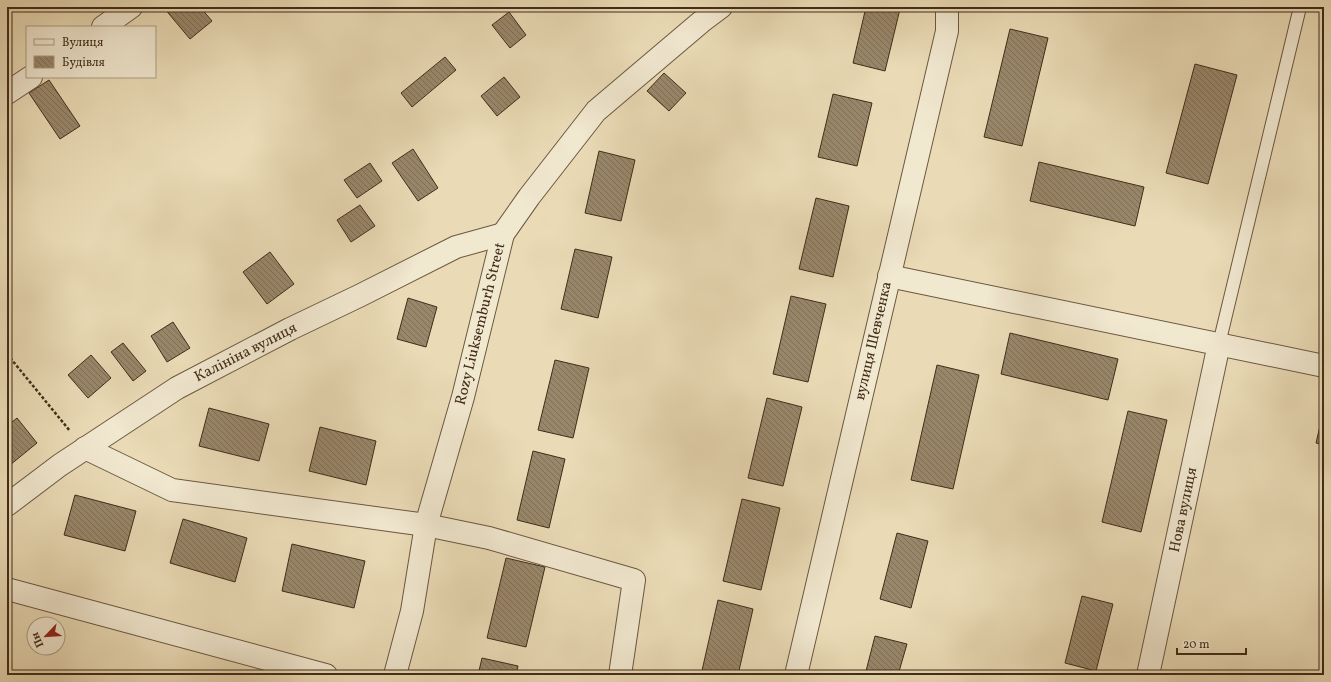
<svg xmlns="http://www.w3.org/2000/svg" width="1331" height="682" font-family="Vollkorn,serif">
  <style>
    .building { fill: url(#building-back-hatch); stroke: #412c19 }
    .lines { fill: none; stroke-linecap: round; stroke-linejoin: round }
    .service-casing { stroke: #6b5840; stroke-width: 14 }
    .minor-casing { stroke: #6b5840; stroke-width: 24 }
    .path { stroke: #412c19; stroke-width: 2.5; stroke-dasharray: 3 2; stroke-linecap: butt }
    .service { stroke: #f1e8d0; stroke-width: 12 }
    .minor { stroke: #f1e8d0; stroke-width: 22 }
    .labels { text-anchor: middle; dominant-baseline: central; stroke-width: 3; stroke-linejoin: round; paint-order: stroke }
    .street-label { font-size: 15px; fill: #412c19; stroke: #f1e8d0 }
  </style>
  <defs>
    <pattern id="building-back-hatch" width="6" height="6" patternUnits="userSpaceOnUse"><rect width="6" height="6" fill="#99876b"/><path d="M-1 5l2 2M0 0l6 6M5-1l2 2" fill="none" stroke="#7e6f57"/></pattern>
  </defs>
  <rect width="100%" height="100%" fill="#eadbb6"/>
  <filter id="stains"><feTurbulence type="fractalNoise" baseFrequency=".005" numOctaves="4"/><feColorMatrix values="0 0 0 0 .2 0 0 0 0 .09 0 0 0 0 .02 0 0 0 .5 -.17"/></filter>
  <radialGradient id="worn" r=".72"><stop offset=".6" stop-color="#630" stop-opacity="0"/><stop offset="1" stop-color="#630" stop-opacity=".3"/></radialGradient>
  <g class="building">
    <polygon points="166,7 200,7 212,21 190,39 164,8"/>
    <polygon points="866,7 893,7 900,9 885,71 853,63"/>
    <polygon points="509,12 526,35 510,48 492,25"/>
    <polygon points="1010,29 1048,38 1022,146 984,137"/>
    <polygon points="445,57 456,70 412,107 401,93"/>
    <polygon points="1195,64 1237,75 1208,184 1166,173"/>
    <polygon points="664,73 686,93 669,111 647,91"/>
    <polygon points="504,77 520,97 497,116 481,96"/>
    <polygon points="49,80 80,126 60,139 29,93"/>
    <polygon points="833,94 872,103 857,166 818,157"/>
    <polygon points="413,149 438,188 418,201 392,163"/>
    <polygon points="599,151 635,160 621,221 585,213"/>
    <polygon points="1039,162 1144,187 1135,226 1030,201"/>
    <polygon points="370,163 382,181 357,198 344,180"/>
    <polygon points="816,198 849,206 833,277 799,269"/>
    <polygon points="360,205 375,226 351,242 337,220"/>
    <polygon points="575,249 612,257 598,318 561,309"/>
    <polygon points="270,252 294,284 267,304 243,272"/>
    <polygon points="791,296 826,304 808,382 773,374"/>
    <polygon points="408,298 437,307 426,347 397,339"/>
    <polygon points="173,322 190,348 167,362 151,336"/>
    <polygon points="1010,333 1118,359 1108,400 1001,374"/>
    <polygon points="123,343 146,371 133,381 111,352"/>
    <polygon points="91,355 111,378 88,398 68,375"/>
    <polygon points="555,360 589,368 573,438 538,430"/>
    <polygon points="937,365 979,375 953,489 911,480"/>
    <polygon points="767,398 802,407 783,486 748,478"/>
    <polygon points="209,408 269,424 259,461 199,446"/>
    <polygon points="1324,409 1324,445 1316,443"/>
    <polygon points="1128,411 1167,420 1141,532 1102,522"/>
    <polygon points="17,418 37,443 10,465 7,461 7,426"/>
    <polygon points="320,427 376,441 366,485 309,471"/>
    <polygon points="533,451 565,459 549,528 517,520"/>
    <polygon points="75,495 136,511 125,551 64,535"/>
    <polygon points="742,499 780,508 761,590 723,581"/>
    <polygon points="183,519 247,538 235,582 170,563"/>
    <polygon points="897,533 928,541 911,608 880,599"/>
    <polygon points="292,544 365,561 354,608 282,591"/>
    <polygon points="506,558 545,567 526,647 487,638"/>
    <polygon points="1082,596 1113,604 1096,671 1065,663"/>
    <polygon points="718,600 753,609 738,675 701,675"/>
    <polygon points="875,636 907,644 898,675 865,675"/>
    <polygon points="482,658 518,666 516,675 478,675"/>
  </g>
  <g class="lines">
    <g class="service-casing">
      <polyline id="service" points="1219,344 1300,7"/>
    </g>
    <g class="minor-casing">
      <g id="minor">
        <polyline points="103,27 131,7"/>
        <polyline points="7,93 31,77"/>
        <polyline points="889,276 1324,366"/>
        <polyline points="85,448 172,490 426,525 489,538 634,580 620,675"/>
        <polyline points="7,505 60,465 177,388 290,329 359,296 456,247 503,234"/>
        <polyline points="7,589 326,675"/>
        <polyline points="395,675 412,611 426,525 463,397 503,234 529,197 596,111 701,22 721,7"/>
        <polyline points="796,675 947,31 947,7"/>
        <polyline points="1148,675 1219,344"/>
      </g>
    </g>
    <polyline class="path" points="7,354 70,431"/>
    <use href="#service" class="service"/>
    <use href="#minor" class="minor"/>
  </g>
  <g class="labels">
    <g class="street-label">
      <text transform="translate(481 324) rotate(-76)">Rozy Liuksemburh Street</text>
      <text transform="translate(874 341) rotate(-77)">вулиця Шевченка</text>
      <text transform="translate(246 353) rotate(-27)">Калініна вулиця</text>
      <text transform="translate(1184 510) rotate(-78)">Нова вулиця</text>
    </g>
  </g>
  <rect width="1331" height="682" fill="none" stroke="#eadbb6" stroke-width="24"/>
  <rect x="8" y="8" width="1315" height="666" fill="none" stroke="#412c19" stroke-width="2"/>
  <rect x="12" y="12" width="1307" height="658" fill="none" stroke="#412c19"/>
  <rect x="26" y="26" width="130" height="52" fill="#f1e8d0" stroke="#ab9d87"/>
  <rect x="34" y="39" width="20" height="6" fill="#f1e8d0" stroke="#ab9d87"/>
  <text x="62" y="46" font-size="12" fill="#412c19">Вулиця</text>
  <rect x="34" y="56" width="20" height="12" fill="url(#building-back-hatch)" stroke="#ab9d87"/>
  <text x="62" y="66" font-size="12" fill="#412c19">Будівля</text>
  <g transform="translate(46 636) rotate(245)"><circle r="19" fill="#f1e8d0" stroke="#ab9d87"/>
  <path d="M0-3L7 15L0 10L-7 15Z" fill="#8f2418"/>
  <text y="-6" font-size="11" font-weight="bold" text-anchor="middle" fill="#412c19">Пн</text>
  </g>
  <path d="M1177 648v6h69v-6" fill="none" stroke="#412c19" stroke-width="2"/>
  <text x="1183" y="648" font-size="12" fill="#412c19" stroke="#f1e8d0" stroke-width="3" paint-order="stroke">20 m</text>
  <rect width="100%" height="100%" filter="url(#stains)"/>
  <rect width="100%" height="100%" fill="url(#worn)"/>
</svg>
